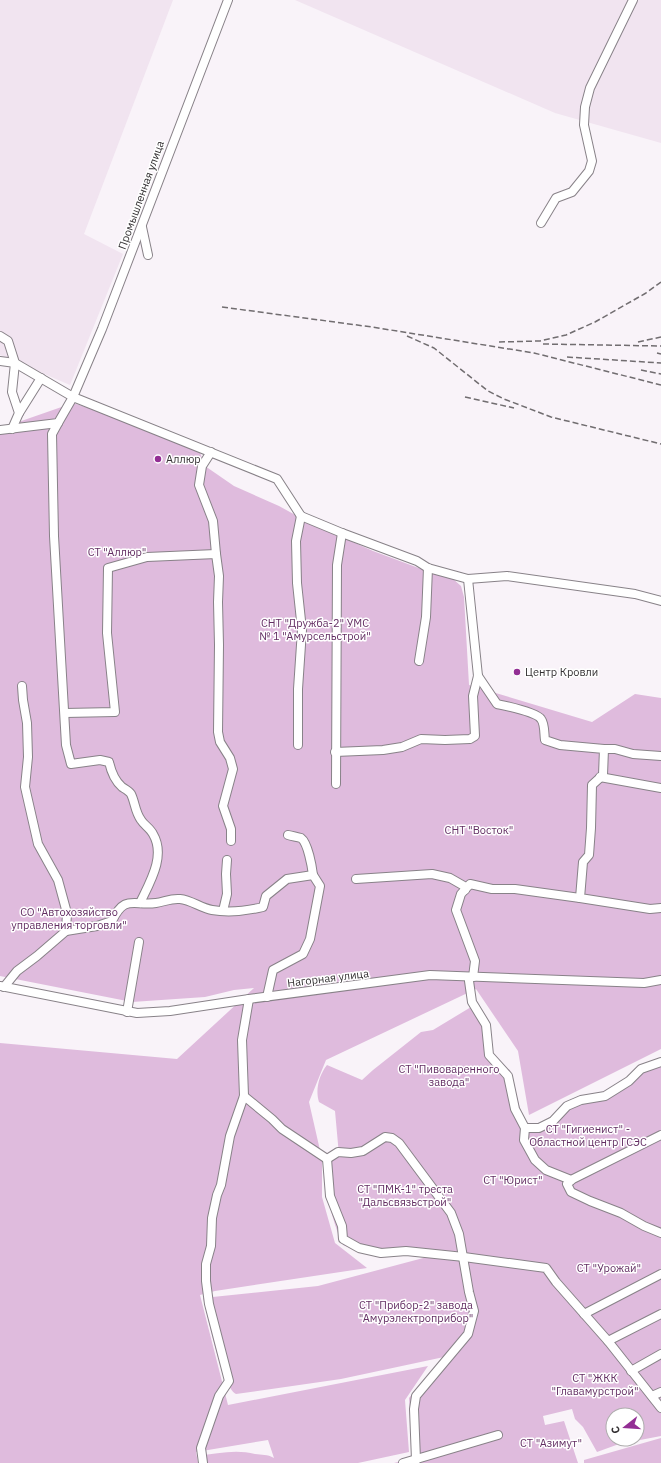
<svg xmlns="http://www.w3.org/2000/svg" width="661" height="1463" font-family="'IBM Plex Sans',sans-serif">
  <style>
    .built { fill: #f1e4f0 }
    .green { fill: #dfbbdd; fill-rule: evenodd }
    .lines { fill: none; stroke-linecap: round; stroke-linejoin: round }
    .minor-casing { stroke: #888288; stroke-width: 10 }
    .minor { stroke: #fff; stroke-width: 8 }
    .rail { stroke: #716d70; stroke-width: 1.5; stroke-dasharray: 6 3; stroke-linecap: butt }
    .poi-dot { fill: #932e94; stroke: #fff; stroke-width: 1.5 }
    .labels { text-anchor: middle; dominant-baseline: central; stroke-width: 3; stroke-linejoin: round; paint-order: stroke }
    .street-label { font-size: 11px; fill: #343133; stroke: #fff }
    .poi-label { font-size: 11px; fill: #343133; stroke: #fff; text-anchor: start }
    .park-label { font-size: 11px; fill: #622d62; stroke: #fff }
  </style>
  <rect width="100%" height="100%" fill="#f9f3f9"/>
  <g class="built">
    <polygon points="0,0 173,0 84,234 123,254 70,385 0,355"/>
    <polygon points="295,0 661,0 661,143 555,113"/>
  </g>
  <g class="green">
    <path d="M73,403l37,12 89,35 6,16 29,20 45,20 29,16 65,29 59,22 20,5 9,8 3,11 5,88 123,37 43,-28 26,4v351l-132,66 -11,-64 -42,-62 -150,71 -17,42 13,57v38l13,46 32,25 -152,23 -15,4 28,110 200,-39 -23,34 4,52 -51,11h-159l-1,-7c20,-3 39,-7 57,-2 7,1 12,0 19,4l-6,-18 -72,12 2,11h-198v-420l177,16 77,-71 -20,2 -29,7 -73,5 -132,-26v-543l7,-7z"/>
    <path d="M476,1004c6,19 13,60 34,66l13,50 10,9 38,-23 31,-8 38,-26 21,-9v373l-42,8 -22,8 -14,-25 -8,-8 -3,-10 -29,7 2,9 19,-4 14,42h-184l19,-5 -4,-60 35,-41 -103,22 -105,15c-15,-9 -28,-78 -33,-96l115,-12 109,-29 -65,-4 -19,-8c-12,-26 -17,-53 -19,-82l15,-8 -4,-44 -16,-9c-4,-12 0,-27 8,-37l35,15 11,-10 48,-38 12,-2zM613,1415h24v24h-24z"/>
    <polygon points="661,1438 661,1463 584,1463 584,1460"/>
  </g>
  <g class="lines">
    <g class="minor-casing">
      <g id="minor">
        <polyline points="541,223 556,198 572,192 589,171 592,161 584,125 585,107 590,88 633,0"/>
        <polyline points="142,227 148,255"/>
        <polyline points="0,336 8,341 15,363 73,397 277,479 301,516 342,533 417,561 428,568 468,579 507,576 635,594 661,601"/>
        <polyline points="0,361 15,363 12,392 19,413 12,429"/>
        <polyline points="19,413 41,378"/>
        <path d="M58,423l-6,11 2,102 12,209 5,19 29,-4 9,2c2,9 6,19 13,25 3,2 7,4 9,7 4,8 4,18 10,26 3,5 9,8 12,14 13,22 -3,48 -13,69"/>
        <polyline points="0,430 58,423 73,397 102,329 228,0"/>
        <polyline points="211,452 202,466 199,485 213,521 216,554"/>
        <polyline points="419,661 426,617 428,568"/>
        <path d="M478,676l19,28c9,2 39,8 44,15 4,5 3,15 4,21l15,5 44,4 -1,26 -11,10 -1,43 -2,27 -6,7 -3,36 70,11 11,-1"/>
        <polyline points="65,713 115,712 107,633 108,568 147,557 216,554 219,576 218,602 219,645 218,732 220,742 230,758 233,769 223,806 231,829 231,841"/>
        <polyline points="298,745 298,689 302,630 297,583 296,541 301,516"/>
        <polyline points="604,749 615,749 633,754 661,756"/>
        <polyline points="335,752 383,750 402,747 421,739 445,740 470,739 475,736 473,696 478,676 468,579"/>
        <polyline points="600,777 661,788"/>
        <polyline points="336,784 337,565 342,533"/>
        <path d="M288,835c4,1 9,2 13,3 7,5 11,29 12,37"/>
        <polyline points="356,879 432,874 450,878 464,886 465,890"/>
        <polyline points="223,911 227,894 226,874 227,860"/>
        <path d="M66,931l31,-5 15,-5c13,-27 21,-15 44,-18 8,-1 15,-5 24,-4 11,1 21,9 32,11 17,3 34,1 51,-3l3,-11 21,-17 26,-4 7,11 -10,53 -7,15 -30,16 -6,27"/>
        <polyline points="469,977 469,981 472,1002 486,1025 489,1055 508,1076 515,1109 525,1128"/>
        <polyline points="473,977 475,961 456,910 461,894 470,884 492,889 515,889 580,898"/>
        <polyline points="0,986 137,1013 170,1011 249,999 430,975 644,983 661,980"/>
        <polyline points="4,987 17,971 37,956 66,931 67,913 58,880 38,844 25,787 28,757 27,723 23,700 22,686"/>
        <polyline points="127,1012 139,942"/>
        <polyline points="244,1096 272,1119 282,1129 327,1159"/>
        <polyline points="661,1135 573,1179 567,1184 571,1192 590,1201 621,1213 644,1226 661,1233"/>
        <polyline points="327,1159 330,1196 342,1226 343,1239 359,1248 381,1253 406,1251 464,1257 546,1268 556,1282 608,1341 661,1408"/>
        <polyline points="327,1159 338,1152 351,1153 363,1151 385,1137 392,1138 399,1143 451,1213 459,1234 469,1292 474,1311 468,1334 416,1396 414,1409 416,1460"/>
        <polyline points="571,1180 546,1170 535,1160 524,1140 525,1128 539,1128 553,1121 567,1106 581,1100 605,1096 629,1081 641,1069 661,1062"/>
        <polyline points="584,1314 661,1274"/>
        <polyline points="608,1341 661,1314"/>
        <polyline points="631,1371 661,1354"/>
        <polyline points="652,1396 661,1392"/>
        <polyline points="203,1463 201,1448 219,1396 229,1381 209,1304 206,1281 206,1264 211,1246 212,1218 217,1195 221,1185 230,1136 244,1096 242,1040 249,999"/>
        <polyline points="403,1463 498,1435"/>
      </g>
    </g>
    <use href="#minor" class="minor"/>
    <g class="rail">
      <polyline points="222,307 372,327 534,353 661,385"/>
      <polyline points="407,336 434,348 488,391 504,399 551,417 661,444"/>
      <polyline points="499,342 540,341 566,335 595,322 646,293 661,282"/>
      <polyline points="638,342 661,337"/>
      <polyline points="543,344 661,346"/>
      <polyline points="657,353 661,354"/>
      <polyline points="567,357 661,363"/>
      <polyline points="641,370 661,374"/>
      <polyline points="465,397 514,408"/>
    </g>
  </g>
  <g class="poi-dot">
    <circle cx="158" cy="459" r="4"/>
    <circle cx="517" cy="672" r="4"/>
  </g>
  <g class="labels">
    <g class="street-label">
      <text transform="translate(141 195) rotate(-70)">Промышленная улица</text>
      <text transform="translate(328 978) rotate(-7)">Нагорная улица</text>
    </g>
    <g class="poi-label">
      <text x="166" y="459">Аллюр</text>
      <text x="525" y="672">Центр Кровли</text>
    </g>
    <g class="park-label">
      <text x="117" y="552">СТ "Аллюр"</text>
      <text x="315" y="623">СНТ "Дружба-2" УМС<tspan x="315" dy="13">№ 1 "Амурсельстрой"</tspan></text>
      <text x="479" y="830">СНТ "Восток"</text>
      <text x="69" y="912">СО "Автохозяйство<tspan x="69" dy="13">управления торговли"</tspan></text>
      <text x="449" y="1069">СТ "Пивоваренного<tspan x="449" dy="13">завода"</tspan></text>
      <text x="588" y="1129">СТ "Гигиенист" -<tspan x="588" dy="13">Областной центр ГСЭС</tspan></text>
      <text x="513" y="1180">СТ "Юрист"</text>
      <text x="405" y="1189">СТ "ПМК-1" треста<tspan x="405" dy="13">"Дальсвязьстрой"</tspan></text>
      <text x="609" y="1268">СТ "Урожай"</text>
      <text x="416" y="1305">СТ "Прибор-2" завода<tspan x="416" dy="13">"Амурэлектроприбор"</tspan></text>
      <text x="595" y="1378">СТ "ЖКК<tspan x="595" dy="13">"Главамурстрой"</tspan></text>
      <text x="551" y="1443">СТ "Азимут"</text>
    </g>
  </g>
  <g transform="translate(625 1427) rotate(253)"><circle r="19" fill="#ffffff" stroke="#aeadad"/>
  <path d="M0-3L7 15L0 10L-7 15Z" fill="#932e94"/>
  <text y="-6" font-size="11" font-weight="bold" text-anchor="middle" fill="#343133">С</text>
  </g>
</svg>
